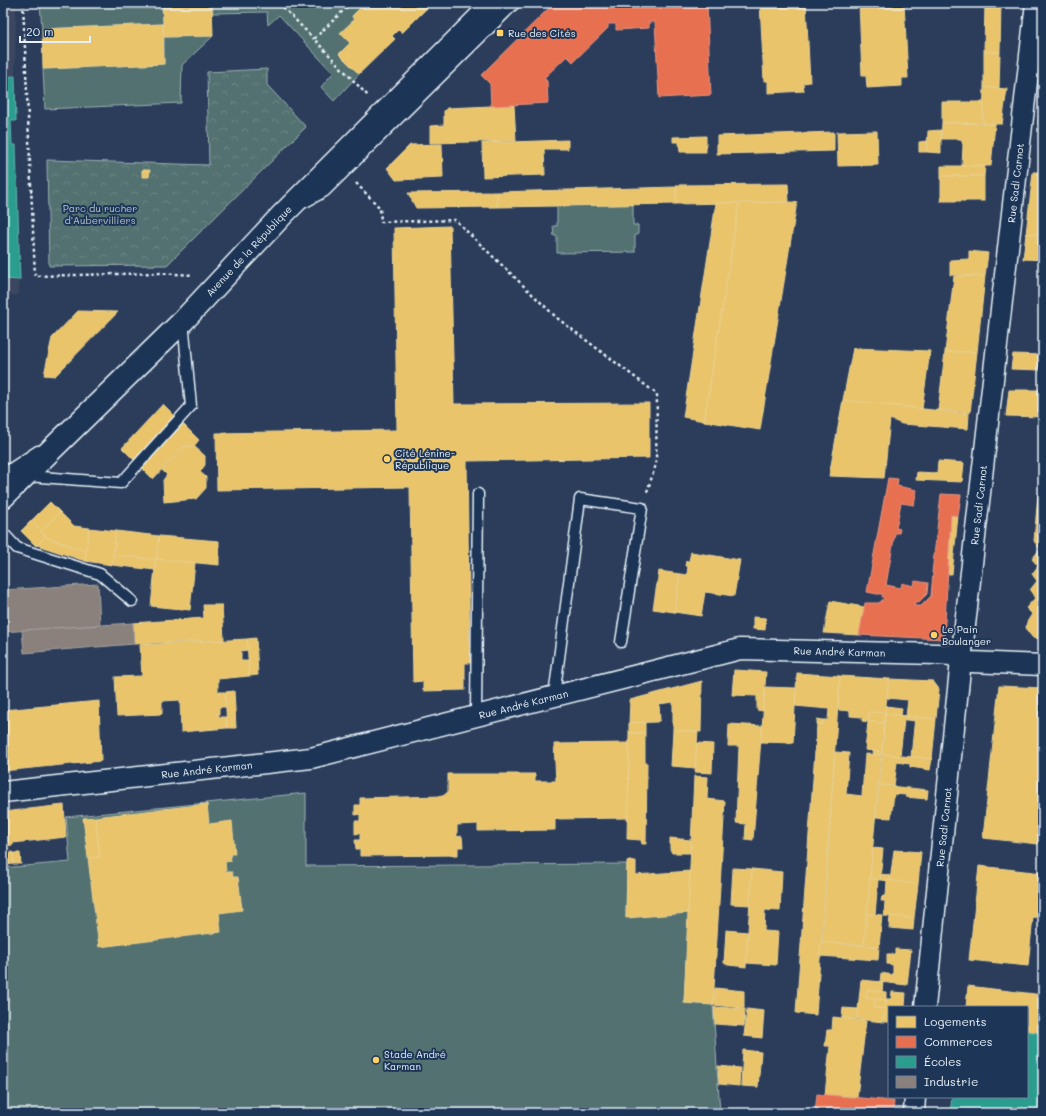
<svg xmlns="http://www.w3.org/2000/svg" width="1046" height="1116" font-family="Mali,sans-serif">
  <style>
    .built { fill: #3b4760 }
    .green { fill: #527170; stroke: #9db1b4 }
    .forest { fill: url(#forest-crowns); stroke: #9db1b4 }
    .homes { fill: #e9c46a; stroke: #e9d295 }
    .shops { fill: #e76f51; stroke: #e79683 }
    .schools { fill: #2a9d8f; stroke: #63b6ae }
    .industry { fill: #8a817c; stroke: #a6a3a1 }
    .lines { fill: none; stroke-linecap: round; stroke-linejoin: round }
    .service-casing { stroke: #e8f1f8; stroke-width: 13 }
    .minor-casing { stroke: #e8f1f8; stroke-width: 23 }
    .secondary-casing { stroke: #e8f1f8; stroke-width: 25 }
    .path { stroke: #e8f1f8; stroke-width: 2.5; stroke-dasharray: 3 3; stroke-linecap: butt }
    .service { stroke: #1d3557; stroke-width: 10 }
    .minor { stroke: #1d3557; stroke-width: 20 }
    .secondary { stroke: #1d3557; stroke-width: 22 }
    .poi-dot { fill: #ffd166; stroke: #1d3557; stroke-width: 1.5 }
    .labels { text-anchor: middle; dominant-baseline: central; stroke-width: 4; stroke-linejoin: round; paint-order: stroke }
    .poi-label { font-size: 10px; fill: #e8f1f8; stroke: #1d3557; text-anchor: start }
    .street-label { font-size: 10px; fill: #e8f1f8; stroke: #1d3557 }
    .park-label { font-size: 10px; fill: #b4c4c8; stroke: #1d3557 }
  </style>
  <defs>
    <pattern id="forest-crowns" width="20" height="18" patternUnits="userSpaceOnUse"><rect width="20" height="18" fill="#527170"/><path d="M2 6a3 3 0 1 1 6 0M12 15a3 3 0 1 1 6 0" fill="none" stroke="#6b8685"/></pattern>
  </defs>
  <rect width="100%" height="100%" fill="#2b3d5b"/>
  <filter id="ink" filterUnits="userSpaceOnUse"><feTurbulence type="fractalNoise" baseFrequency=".025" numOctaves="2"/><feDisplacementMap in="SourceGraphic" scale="8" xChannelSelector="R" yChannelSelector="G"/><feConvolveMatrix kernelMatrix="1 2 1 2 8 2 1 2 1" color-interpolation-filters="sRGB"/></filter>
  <g filter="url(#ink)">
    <polygon class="built" points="7,3 16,3 15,76 16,121 11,121 12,145 16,145 19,295 3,295 3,4"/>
    <g class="green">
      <polygon points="40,3 162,3 163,24 42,29"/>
      <polygon points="212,3 372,3 366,9 363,6 352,16 354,20 341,33 350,43 339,54 359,74 334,101 321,87 333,73 279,15 268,25 267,12 213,13"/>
      <polygon points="213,36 182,65 181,103 45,109 43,69 164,64 164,37"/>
      <polygon points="633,204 633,225 638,225 638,235 635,235 635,252 557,253 557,236 554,236 553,226 557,226 557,206"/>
      <polygon points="306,793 306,866 627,864 626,917 689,913 684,1003 713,1005 720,1113 3,1113 3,868 70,862 66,817"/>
    </g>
    <polygon class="forest" points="267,69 267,85 306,127 167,265 49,266 47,160 209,165 207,72"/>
    <g class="homes">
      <polygon points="162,3 212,3 213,36 164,37"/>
      <polygon points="372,3 432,3 402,33 399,29 392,36 395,39 359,74 339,54 350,43 340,33 354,20 352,16 363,5 366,9"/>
      <polygon points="760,3 806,3 810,82 803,83 804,91 768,93 768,81 764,81"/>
      <polygon points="859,3 904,3 908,78 902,78 902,86 867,88 866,76 862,76"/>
      <polygon points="985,3 1001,3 1000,52 984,52"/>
      <polygon points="163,24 164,64 43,69 42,29"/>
      <polygon points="984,52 1000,52 999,89 984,87"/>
      <polygon points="984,87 1007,89 1002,124 983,124"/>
      <rect x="942" y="102" width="41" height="21"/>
      <polygon points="514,105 516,141 430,143 430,126 444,125 444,111 447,108"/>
      <polygon points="1040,108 1043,109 1043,124 1038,124"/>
      <polygon points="942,123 995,124 991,166 962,166 963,145 961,139 941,139"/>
      <polygon points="941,130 941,153 927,152 928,131"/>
      <polygon points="877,131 878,165 838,166 837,132"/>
      <polygon points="834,132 834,151 717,154 717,136"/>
      <polygon points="706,136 706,152 680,152 679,142 673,142 673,137"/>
      <polygon points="568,140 568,149 544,149 545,175 483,177 482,143"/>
      <polygon points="927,141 927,152 919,152 919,142"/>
      <polygon points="442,144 443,178 396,180 387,168 410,145"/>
      <polygon points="941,166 985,166 984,176 941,176"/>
      <polygon points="142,170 150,170 149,177 142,177"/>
      <polygon points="1033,172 1043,172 1043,234 1026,234"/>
      <rect x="941" y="176" width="43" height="25"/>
      <polygon points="788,184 789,202 676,204 676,185"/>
      <polygon points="676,187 676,204 497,207 497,192"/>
      <polygon points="497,192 497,207 416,208 408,193"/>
      <polygon points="797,202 760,430 704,421 739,203"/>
      <polygon points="716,203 739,203 704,421 683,417"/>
      <polygon points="450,226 454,404 649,403 649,458 467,461 470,663 465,663 465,690 423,691 423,681 413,682 410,487 217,490 216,433 397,430 394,228"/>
      <polygon points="1026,234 1043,234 1043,260 1023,259"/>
      <polygon points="969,251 988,253 985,276 950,275 950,260 969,259"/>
      <polygon points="954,276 985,276 977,352 945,352"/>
      <polygon points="78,311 118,312 55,376 44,375 52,338"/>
      <polygon points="853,348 930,351 922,409 843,400"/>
      <polygon points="945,352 977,352 970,413 938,410"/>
      <polygon points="1013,354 1043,355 1043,374 1041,374 1041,370 1011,369"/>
      <polygon points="1009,390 1043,390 1043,417 1006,416"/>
      <polygon points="843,400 969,414 968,429 902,424 890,419 884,478 829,476"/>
      <polygon points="163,404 199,440 194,446 183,447 153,479 122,448"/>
      <polygon points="194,446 205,456 205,465 200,472 206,477 206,488 196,499 164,502 163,480 167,475 162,470 183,447"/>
      <polygon points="938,461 964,463 962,482 916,480 917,472 937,473"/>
      <polygon points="1038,494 1043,494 1043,639 1033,638 1028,632 1026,627 1027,622 1032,614 1026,608 1035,598 1030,590 1037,581 1032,574 1038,566 1032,559 1040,549 1034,541"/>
      <polygon points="50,502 60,512 41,531 31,521"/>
      <polygon points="60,512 74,526 89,528 86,551 45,537 46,536 41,531"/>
      <polygon points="951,515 958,516 952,574 948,574"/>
      <polygon points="31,521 46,536 36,546 21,531"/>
      <polygon points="89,528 116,531 112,565 85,561"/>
      <polygon points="116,531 159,536 156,560 113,555"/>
      <polygon points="159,536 219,541 219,565 156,559"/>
      <polygon points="45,537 86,551 85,561 37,545"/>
      <polygon points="691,552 740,560 734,596 705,592 701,616 674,612 680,574 687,575 688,566 685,566 686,561 689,561"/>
      <polygon points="113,555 156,560 155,570 112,565"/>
      <polygon points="156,559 195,563 190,610 151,606"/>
      <polygon points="659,571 680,574 674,612 653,609"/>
      <polygon points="830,601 864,607 859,635 824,633"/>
      <polygon points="203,605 222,605 224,640 134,644 133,623 204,618"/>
      <polygon points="753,617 766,618 765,630 753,629"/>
      <polygon points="256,638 258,675 249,676 247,639"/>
      <polygon points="247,639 248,650 241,651 241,661 249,661 249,676 218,679 218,692 225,692 226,707 219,707 219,717 227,717 227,728 181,732 180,700 162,701 162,714 117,716 115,677 142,676 140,645"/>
      <polygon points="734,670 766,672 763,711 757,710 757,696 732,695"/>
      <polygon points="797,673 840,676 816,1015 796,1013 817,724 823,724 823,720 828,720 829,709 795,706"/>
      <polygon points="840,676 889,679 885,713 869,712 868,722 862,721 862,717 850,716 850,711 838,710"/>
      <polygon points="889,679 933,681 939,689 936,719 906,716 908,700 887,698"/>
      <polygon points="702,681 701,732 673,730 673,702 659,704 660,720 657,722 629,723 630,700"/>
      <polygon points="999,686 1043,688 1043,800 1038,844 983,838"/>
      <polygon points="765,687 796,688 793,743 761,742"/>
      <polygon points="234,691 236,728 227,728 225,692"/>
      <polygon points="99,701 101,761 3,771 3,710"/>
      <polygon points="886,706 902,708 901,716 885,714"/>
      <polygon points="869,712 885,713 884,723 868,722"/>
      <polygon points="885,714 908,716 907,720 904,720 900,756 882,754"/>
      <polygon points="908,716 915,717 915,721 907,720"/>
      <polygon points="915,717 936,719 932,759 911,757"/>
      <polygon points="817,719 823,720 823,724 817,724"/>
      <polygon points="645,722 645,733 629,733 629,723"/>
      <polygon points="868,722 884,723 882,752 865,750"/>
      <polygon points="729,724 762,726 753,840 745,839 746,824 736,823 739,746 728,746"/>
      <polygon points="673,730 698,732 695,768 671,766"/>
      <polygon points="629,733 645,733 645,763 647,763 646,844 642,844 641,840 627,839"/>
      <polygon points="629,743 628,818 555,819 555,830 478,831 478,824 457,825 457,837 462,836 463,847 458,847 458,855 360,856 360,849 356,849 355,840 360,840 360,833 355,834 355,821 360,821 360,814 355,815 355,805 360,805 360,798 443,796 448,792 448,774 535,774 535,781 556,781 554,744"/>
      <polygon points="697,743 713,744 712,773 695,772"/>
      <polygon points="873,751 882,752 881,755 872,754"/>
      <polygon points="835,752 849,753 846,794 862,796 865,754 881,755 864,945 822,942"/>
      <polygon points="882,754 932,759 930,770 910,767 910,764 897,762 894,786 879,785"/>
      <polygon points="694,776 708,777 707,799 725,801 713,1005 684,1003"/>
      <polygon points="879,785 928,790 927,799 906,797 906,795 894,794 891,818 876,817"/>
      <polygon points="207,804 209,824 232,821 235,854 230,854 231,861 225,862 226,872 232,872 233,877 238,877 242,910 219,913 221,932 99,947 88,858 100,857 95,817"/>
      <polygon points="64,805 66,837 13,843 13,845 3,846 3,812"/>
      <polygon points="95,817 100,857 88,858 83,818"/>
      <polygon points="670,838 691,840 690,853 672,853 670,849"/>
      <polygon points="873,848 883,849 880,880 870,879"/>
      <polygon points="894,850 921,852 918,884 890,881"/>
      <polygon points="13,852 14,864 3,865 3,853"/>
      <polygon points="13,853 20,853 21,864 14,864"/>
      <polygon points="627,861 636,861 636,875 690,871 688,913 626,918"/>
      <polygon points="979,866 1043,873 1043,918 1033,917 1028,966 969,960"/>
      <polygon points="733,868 752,869 750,905 731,904"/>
      <polygon points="752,869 782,872 780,911 765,910 764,931 778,932 776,965 746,963"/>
      <polygon points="881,874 888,875 891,877 890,881 880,880"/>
      <polygon points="870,879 878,879 875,915 867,914"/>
      <polygon points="887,880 918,884 914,918 884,916 885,901 881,901 882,896 886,896"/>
      <polygon points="867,914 882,915 879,947 864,945"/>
      <polygon points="890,916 914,918 913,930 889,928"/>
      <polygon points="726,930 748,932 746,967 728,965 724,963"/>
      <polygon points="821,942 879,947 878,960 820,956"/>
      <polygon points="895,949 911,950 907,985 880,982 881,973 893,975 893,965 887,964 887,954 895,954"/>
      <polygon points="861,980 883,982 882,992 867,990 866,998 875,999 874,1008 885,1008 883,1022 857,1019"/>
      <polygon points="968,986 1043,995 1043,1034 1027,1031 1027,1007 966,1007"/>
      <polygon points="715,988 744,991 744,1008 713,1005"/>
      <polygon points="867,990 886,992 886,1000 866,998"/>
      <polygon points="892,992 906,993 905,1007 889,1007 889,1022 883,1022 886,999 891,999"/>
      <polygon points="875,999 886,1000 885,1008 874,1008"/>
      <polygon points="714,1007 745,1009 744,1026 715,1024"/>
      <polygon points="843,1008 858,1009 857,1019 842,1018"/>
      <polygon points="747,1009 764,1011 762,1038 744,1036"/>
      <polygon points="833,1017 866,1021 857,1097 825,1095 830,1046 825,1046 827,1030 832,1030"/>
      <polygon points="743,1050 761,1052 758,1087 741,1086"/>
      <polygon points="718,1066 740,1068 739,1086 719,1084"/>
    </g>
    <g class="shops">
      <polygon points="554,3 707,3 711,95 659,98 655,22 649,22 649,28 616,30 616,24 608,24 608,28 573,62 567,56 544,78 547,81 548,103 491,106 490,84 481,75"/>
      <polygon points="888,478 898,479 897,486 917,490 914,505 901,503 896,528 900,529 899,533 895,533 886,585 901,588 902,583 914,586 915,581 928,583 927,594 919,602 915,602 914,606 921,606 931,596 933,573 932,573 941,494 961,495 958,516 951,515 944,639 859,635 865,603 879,603 881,601 884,599 882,596 883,594 877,594 867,592"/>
      <polygon points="817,1094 894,1101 893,1113 815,1113"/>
    </g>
    <g class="schools">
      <polygon points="15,76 16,121 11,121 12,145 16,145 20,280 3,279 3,77"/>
      <polygon points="1027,1031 1043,1034 1043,1091 1041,1091 1037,1113 950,1113 952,1097 1027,1097"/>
    </g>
    <g class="industry">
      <polygon points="98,584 100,625 3,632 3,590"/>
      <polygon points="133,623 134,644 24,653 22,630"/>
    </g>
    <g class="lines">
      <g class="service-casing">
        <g id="service">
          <polyline points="305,202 325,191 515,3"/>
          <polyline points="3,474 38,451"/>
          <polyline points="27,476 121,483 191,406 183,321"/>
          <polyline points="3,533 17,548 100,574 132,601"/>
          <polyline points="554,696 580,499 642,508 621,642"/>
          <polyline points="476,716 478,494"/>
        </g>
      </g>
      <g class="minor-casing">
        <g id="minor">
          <path id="s1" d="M3,792l308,-34 429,-109 197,5 14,1 10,5 10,2 72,3"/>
          <path id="s2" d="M925,1007l36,-347 75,-657"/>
          <polyline points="914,1113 915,1097"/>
        </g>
      </g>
      <g class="secondary-casing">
        <g id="secondary">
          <path id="s3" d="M3,497l180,-176 99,-106 212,-212"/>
        </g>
      </g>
      <g class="path">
        <polyline points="23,3 35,276 159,273 193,275"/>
        <polyline points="279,3 314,39"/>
        <polyline points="351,3 314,39 369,97"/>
        <polyline points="356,183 380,208 381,222 455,220 557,318 657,394 656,464 647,492"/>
      </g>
      <use href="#service" class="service"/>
      <use href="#minor" class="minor"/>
      <use href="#secondary" class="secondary"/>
    </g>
  </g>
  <g class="poi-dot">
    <rect x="496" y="29" width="8" height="8" rx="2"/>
    <circle cx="387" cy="459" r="4"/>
    <circle cx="934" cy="635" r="4"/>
    <circle cx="376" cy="1060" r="4"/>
  </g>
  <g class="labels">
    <g class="poi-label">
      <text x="508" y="33">Rue des Cités</text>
      <text x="395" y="453">Cité Lénine-<tspan x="395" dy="12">République</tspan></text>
      <text x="942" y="629">Le Pain<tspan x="942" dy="12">Boulanger</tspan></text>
      <text x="384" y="1054">Stade André<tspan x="384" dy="12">Karman</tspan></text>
    </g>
    <g class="street-label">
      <text stroke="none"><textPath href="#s2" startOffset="829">Rue Sadi Carnot</textPath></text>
      <text stroke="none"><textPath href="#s3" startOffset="348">Avenue de la République</textPath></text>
      <text stroke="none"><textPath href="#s2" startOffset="505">Rue Sadi Carnot</textPath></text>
      <text stroke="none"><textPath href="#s1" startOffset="852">Rue André Karman</textPath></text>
      <text stroke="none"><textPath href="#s1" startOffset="529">Rue André Karman</textPath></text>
      <text stroke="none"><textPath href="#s1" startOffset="205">Rue André Karman</textPath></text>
      <text stroke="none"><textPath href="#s2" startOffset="181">Rue Sadi Carnot</textPath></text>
    </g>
    <g class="park-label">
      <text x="100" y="208">Parc du rucher<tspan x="100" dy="12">d'Aubervilliers</tspan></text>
    </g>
  </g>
  <rect width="1046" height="1116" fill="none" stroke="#1d3557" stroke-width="16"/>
  <rect x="8" y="8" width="1030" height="1100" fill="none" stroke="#e8f1f8" stroke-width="1.5" filter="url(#ink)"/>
  <rect x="888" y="1006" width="140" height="92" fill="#1d3557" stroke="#6e8097"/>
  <rect x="896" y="1016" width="20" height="12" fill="#e9c46a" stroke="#6e8097"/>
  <text x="924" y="1026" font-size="12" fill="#e8f1f8">Logements</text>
  <rect x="896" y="1036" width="20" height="12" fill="#e76f51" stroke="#6e8097"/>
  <text x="924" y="1046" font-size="12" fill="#e8f1f8">Commerces</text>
  <rect x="896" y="1056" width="20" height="12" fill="#2a9d8f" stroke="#6e8097"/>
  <text x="924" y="1066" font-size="12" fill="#e8f1f8">Écoles</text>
  <rect x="896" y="1076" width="20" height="12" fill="#8a817c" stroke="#6e8097"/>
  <text x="924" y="1086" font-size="12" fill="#e8f1f8">Industrie</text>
  <path d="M20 36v6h70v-6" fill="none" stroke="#e8f1f8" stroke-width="2"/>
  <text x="26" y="36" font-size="12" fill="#e8f1f8" stroke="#1d3557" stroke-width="3" paint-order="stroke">20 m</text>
</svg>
